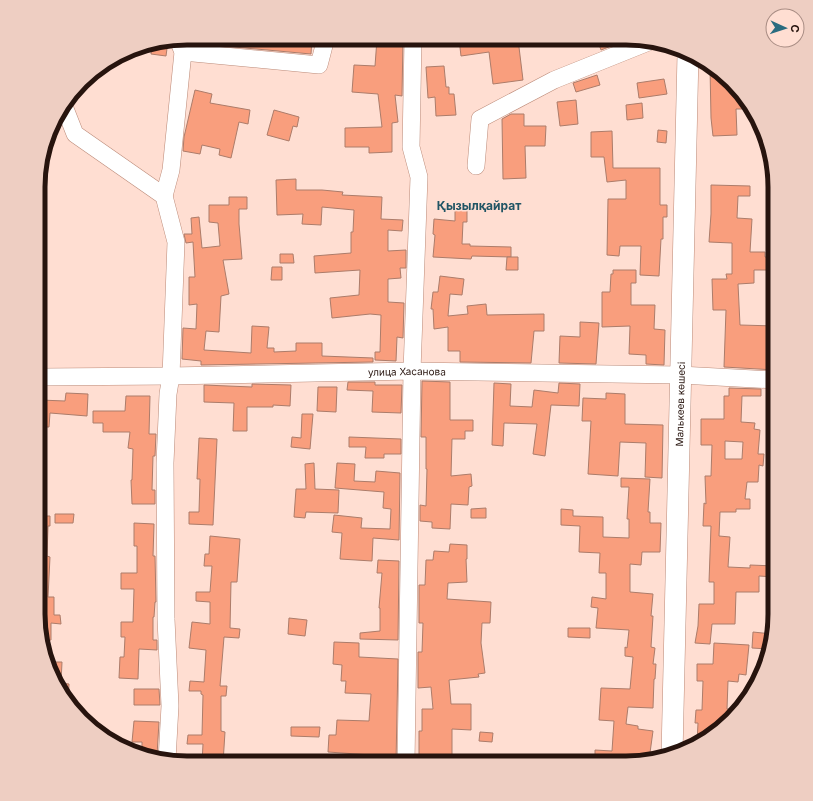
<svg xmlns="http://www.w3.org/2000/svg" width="813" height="801" font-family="Inter,sans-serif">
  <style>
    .building { fill: #f99e7d; stroke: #ac7c6a; fill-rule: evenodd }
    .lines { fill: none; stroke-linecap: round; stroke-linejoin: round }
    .minor-casing { stroke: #bc8a78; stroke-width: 18 }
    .major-casing { stroke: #bc8a78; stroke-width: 22 }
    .minor { stroke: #fff; stroke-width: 17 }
    .major { stroke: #fff; stroke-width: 21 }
    .labels { text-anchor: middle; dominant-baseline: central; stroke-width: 3; stroke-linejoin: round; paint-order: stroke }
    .street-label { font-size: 10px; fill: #27140e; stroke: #ffded2 }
    .quarter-label { font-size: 12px; font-weight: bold; fill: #225565; stroke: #ffded2 }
    .rim { fill: none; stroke: #27140e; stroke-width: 5 }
  </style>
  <rect width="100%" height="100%" fill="#ffded2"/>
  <g class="building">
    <polygon points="188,38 312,38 311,54 190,43"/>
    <polygon points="377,39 403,39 402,96 395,95 398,122 392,123 392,152 369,153 369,147 345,147 345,128 382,127 378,94 352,92 354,65 375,66"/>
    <polygon points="459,39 518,39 523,80 493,84 489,52 461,56"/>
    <polygon points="597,39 629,39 601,50"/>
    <polygon points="168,41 166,56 151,54 152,44"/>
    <polygon points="444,66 446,87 449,87 449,94 454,94 456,115 436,116 435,97 428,98 426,67"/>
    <polygon points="710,67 744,97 751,109 736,109 737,135 713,136 711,118"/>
    <polygon points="597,75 600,85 576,92 573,83"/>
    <polygon points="664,79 667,94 639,98 637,83"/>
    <polygon points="195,90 212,94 210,103 250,110 248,124 239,122 231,158 219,155 220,149 202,145 200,154 183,151 184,137"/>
    <polygon points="576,100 578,124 560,126 557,102"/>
    <polygon points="642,103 643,118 627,120 626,105"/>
    <polygon points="274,110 299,117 297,127 293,126 289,141 267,135"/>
    <polygon points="511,114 524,114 524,126 546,126 545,146 525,146 526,178 503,179 502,119"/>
    <polygon points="658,130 667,131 666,143 657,142"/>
    <polygon points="612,131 613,168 660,168 660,205 667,205 667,217 663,217 663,239 661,239 659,276 640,275 641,246 620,246 619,256 607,255 608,199 626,199 626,180 607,182 604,157 591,157 591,132"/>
    <polygon points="296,179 296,190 322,190 343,192 342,195 382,197 381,219 403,220 402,231 388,230 388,251 406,250 406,268 400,268 401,278 388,279 388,302 404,303 403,338 397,337 396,361 375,360 375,352 380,352 381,315 370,314 332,318 330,298 359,295 360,270 315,273 314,256 351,253 351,232 353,232 354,210 322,207 321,225 302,224 303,214 277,215 276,180"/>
    <polygon points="711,185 750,186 750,196 738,196 737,218 752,219 750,252 765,252 765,257 773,257 772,270 754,270 754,283 738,284 740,325 775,326 775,370 724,367 726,310 713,310 712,279 727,279 726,274 732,274 732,243 709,242 711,214"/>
    <polygon points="229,197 247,197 247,209 239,209 239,224 242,259 223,260 229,294 221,296 219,332 206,331 204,350 251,353 252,326 269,327 267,348 274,348 274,352 296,351 296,343 322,343 322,356 373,358 373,362 201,365 201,361 182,359 183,328 196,329 197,304 189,305 189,277 195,277 193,242 186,243 184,234 192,234 191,218 199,217 202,248 220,246 218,223 209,222 209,205 229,205"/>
    <polygon points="455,206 467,206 467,222 463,222 462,244 470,244 470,246 511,247 511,257 472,256 471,259 433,257 435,235 433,234 434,219 455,221"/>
    <polygon points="280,254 293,254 294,263 280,263"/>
    <polygon points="507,257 518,257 518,270 506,270"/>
    <polygon points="272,267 282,267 282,280 271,280"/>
    <polygon points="613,270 636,270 636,283 631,283 631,305 655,305 654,329 665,330 664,365 646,364 646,355 629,354 630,326 602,327 602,292 610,292 611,274 613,274"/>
    <polygon points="440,276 464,279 462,295 450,294 448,316 468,314 467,306 486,304 487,315 544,314 544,331 534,331 531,363 460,362 460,351 448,351 448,327 434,329 433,309 431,309 433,292 438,292"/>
    <polygon points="580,322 599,323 596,364 559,363 560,336 580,337"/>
    <polygon points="422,381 450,382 450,420 473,420 473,431 465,431 465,439 452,439 451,476 471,474 472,486 469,487 468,505 451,504 450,529 432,528 432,522 420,521 420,505 426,506 427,469 426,469 426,437 421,437"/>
    <polygon points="348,382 375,382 375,385 402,385 401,413 372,412 373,391 347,390"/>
    <polygon points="494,383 511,384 510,406 532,407 534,390 558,393 559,383 580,384 579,406 551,405 545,456 533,454 537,424 504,423 503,446 492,445"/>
    <polygon points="252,384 291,385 290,406 273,405 273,407 247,407 247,431 233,431 234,403 204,402 204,385 252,387"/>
    <polygon points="318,387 337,387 336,412 317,411"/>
    <path d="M729,388l32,1v7h-19l-1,26 14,1 -1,6 6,1 -2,24h6l-1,12 -4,-1 -1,17h-11l-2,17h5v10h-14v3h-16l-1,24 11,1 -2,30 22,1v-3l25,1v11l-16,-1v16h-23l-1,32h-23l-2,20 -15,-1 3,-17 1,-22h15v-22h-5l2,-56h-8l1,-23 2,1 -1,-28h6l1,-31h-11v-26h23v-23h5zM725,441l18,1 -1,17h-17z"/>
    <polygon points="66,393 88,394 87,416 50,413 49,427 39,427 40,400 65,401"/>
    <polygon points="606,393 625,394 625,424 663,425 662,478 645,477 646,443 620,442 618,476 588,474 591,421 582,421 583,398 606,399"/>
    <polygon points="126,396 150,396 149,434 156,434 155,456 153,456 152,490 155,490 155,504 132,504 131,480 132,480 133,449 128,448 130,432 103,432 103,423 93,423 93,411 125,411"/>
    <polygon points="302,414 313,414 310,449 291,447 292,437 301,438"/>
    <polygon points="349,437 401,439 401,454 384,454 384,458 365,458 366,447 349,447"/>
    <polygon points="199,438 217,439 213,525 189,524 189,512 199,512 200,479 197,479"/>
    <polygon points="314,463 315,489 339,490 338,513 306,512 305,518 294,517 296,489 306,489 305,464"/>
    <polygon points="337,463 355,464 354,481 375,482 376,471 400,473 399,540 373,538 372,561 340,559 342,533 332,532 334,515 362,518 361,528 390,529 391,509 383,508 384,492 335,488"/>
    <polygon points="621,478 650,479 648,512 650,512 650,523 661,523 660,552 642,552 641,565 630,564 630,592 653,594 651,616 653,616 651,647 655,648 653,664 656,664 655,679 654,679 653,708 628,707 626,724 638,726 638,729 653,731 649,760 635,763 614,763 614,761 595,760 595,750 612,751 614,721 599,720 601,688 630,689 633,657 625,656 625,647 627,648 629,630 596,628 598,608 591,607 592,597 606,599 606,573 599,573 600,553 579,552 580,526 561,525 561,509 573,510 573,516 603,517 603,537 629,538 629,519 627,519 629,487 621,487"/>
    <polygon points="486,508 486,518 471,518 471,509"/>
    <polygon points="55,514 74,514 73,523 55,523"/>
    <polygon points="39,516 50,516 50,526 48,526 47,556 50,557 48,597 54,597 54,615 60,615 61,624 51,623 51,640 42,641 38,623"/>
    <polygon points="134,523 154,524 153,556 155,556 156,602 155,602 154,617 153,617 153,640 157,640 157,650 139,649 138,679 119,678 120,657 124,657 125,637 121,637 121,622 133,622 134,589 121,589 121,573 137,573 137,546 134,546"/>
    <polygon points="210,536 240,539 237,582 231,582 230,628 240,629 239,638 224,637 220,686 227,686 226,696 221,696 221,731 225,732 223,763 202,763 203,744 187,744 188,735 202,735 203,695 201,694 201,691 189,691 190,681 204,682 206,650 189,648 192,622 210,624 210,602 196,601 196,592 210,592 212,566 204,566 205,554 209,554"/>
    <polygon points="450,544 467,545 467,559 466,559 467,582 448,583 447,599 491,602 490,623 482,623 481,643 485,673 478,674 479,677 449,680 451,704 471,704 471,730 452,729 452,763 419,763 419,731 422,731 422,709 433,709 431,687 418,688 418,652 422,652 423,623 419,623 419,585 425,585 426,560 433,560 434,551 449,552"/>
    <polygon points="378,560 399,561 398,640 360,639 360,633 380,631 380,608 379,608 382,573 377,573"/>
    <polygon points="289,618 307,620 305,636 288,634"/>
    <polygon points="568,628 590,628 590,638 568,637"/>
    <polygon points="753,632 772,634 768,649 752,648"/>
    <polygon points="334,642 359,643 359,657 398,659 396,763 370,763 371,755 328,752 329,735 336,735 337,720 369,721 371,694 345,693 346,681 341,681 342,665 333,664"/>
    <polygon points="714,643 749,645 746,675 739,674 738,682 728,681 727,709 735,709 716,732 697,743 698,723 695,723 696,710 702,710 703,681 697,681 697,664 713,664"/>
    <polygon points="46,662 62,662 61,683 69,684 68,704"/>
    <polygon points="134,689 159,689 160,705 134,705"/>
    <polygon points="134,721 159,722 157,755 142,753 142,742 132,742"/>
    <polygon points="291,727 320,727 319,737 291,736"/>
    <polygon points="480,732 493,733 492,742 479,741"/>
  </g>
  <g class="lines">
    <g class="minor-casing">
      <g id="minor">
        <polyline points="183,52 319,65 326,38"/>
        <polyline points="64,106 75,134 164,196 176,242 171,376 168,394 165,463 166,619 170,706 167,760"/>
        <polyline points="476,166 480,119 554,80 651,41"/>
        <polyline points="164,196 171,170 183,52 178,40"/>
        <path id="s1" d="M40,377l131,-1 241,-5 268,4 95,5"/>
        <polyline points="406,763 412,371 419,177 411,147 413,39"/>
      </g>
    </g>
    <g class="major-casing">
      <g id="major">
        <path id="s2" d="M672,755l16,-701"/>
      </g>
    </g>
    <use href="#minor" class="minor"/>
    <use href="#major" class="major"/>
  </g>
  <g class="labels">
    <g class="street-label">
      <text stroke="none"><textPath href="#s1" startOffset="367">улица Хасанова</textPath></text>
      <text stroke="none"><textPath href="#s2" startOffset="351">Малькеев көшесі</textPath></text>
    </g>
    <g class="quarter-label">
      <text x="479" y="205">Қызылқайрат</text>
    </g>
  </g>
  <path d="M0 0H813V801H0ZM187 45H626A142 142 0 0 1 768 187V614A142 142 0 0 1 626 756H187A142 142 0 0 1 45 614V187A142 142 0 0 1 187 45Z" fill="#eecec2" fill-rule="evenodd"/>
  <path class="rim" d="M187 45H626A142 142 0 0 1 768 187V614A142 142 0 0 1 626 756H187A142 142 0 0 1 45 614V187A142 142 0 0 1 187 45Z"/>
  <g transform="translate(785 28) rotate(93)"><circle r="19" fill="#ffded2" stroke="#a98d84"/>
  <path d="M0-3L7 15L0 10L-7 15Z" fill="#2b6c7f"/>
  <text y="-6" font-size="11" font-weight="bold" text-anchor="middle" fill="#27140e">С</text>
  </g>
</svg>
